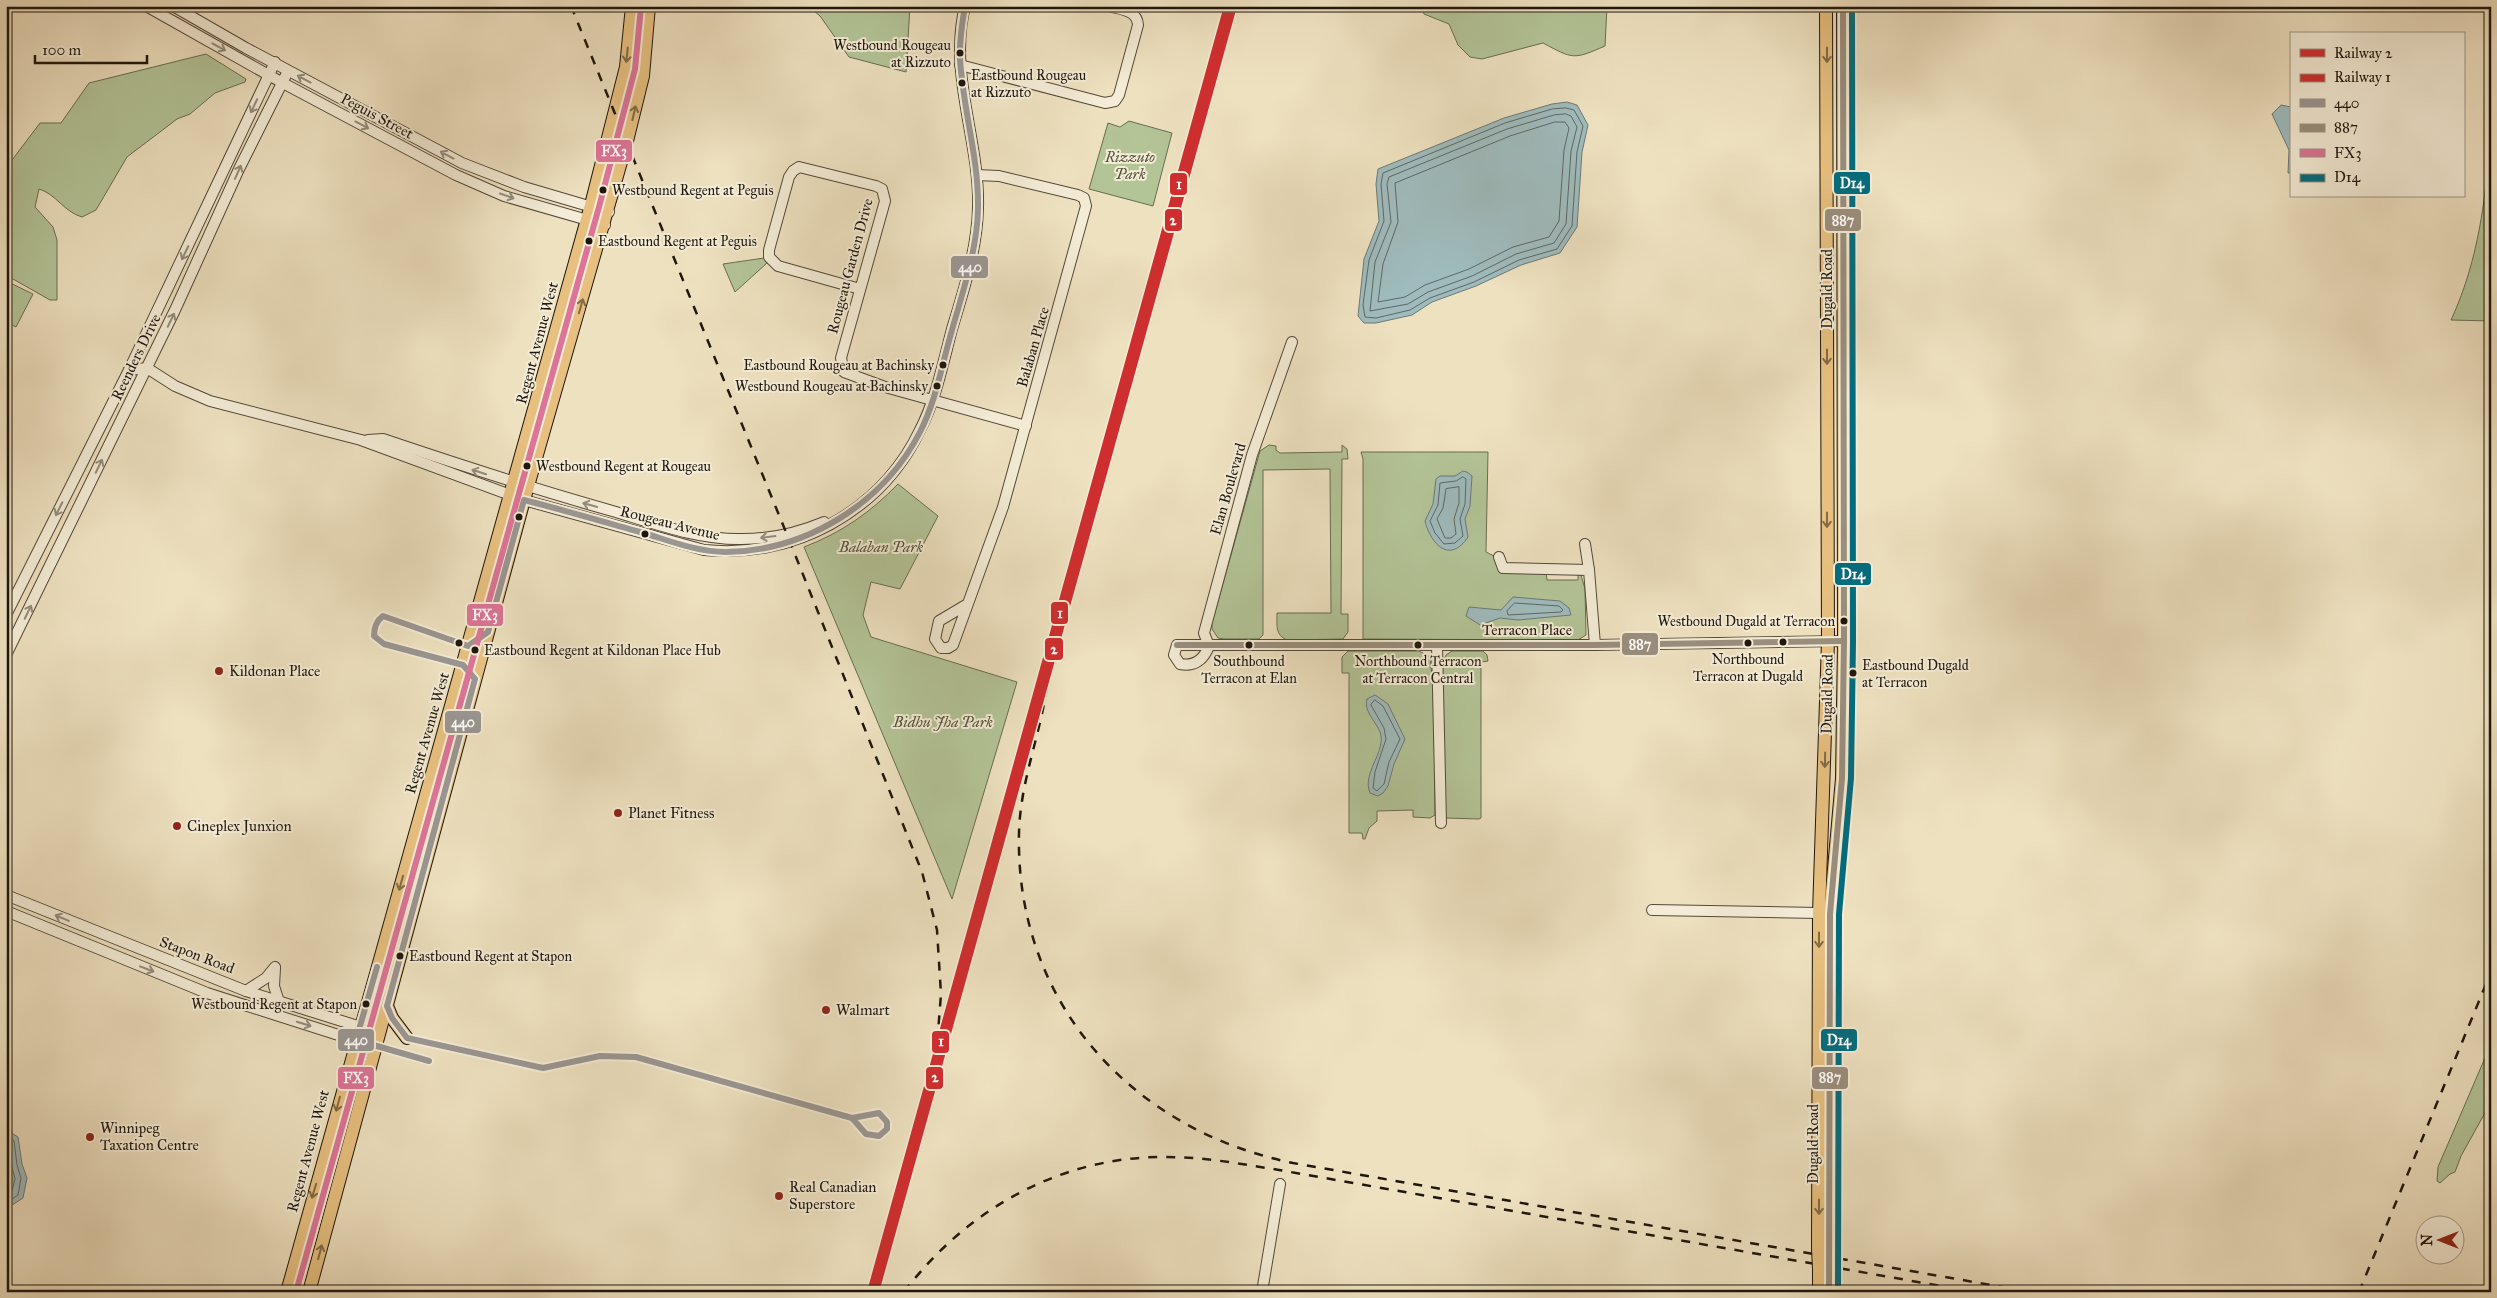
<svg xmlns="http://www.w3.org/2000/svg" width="2497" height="1298" font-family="'IM FELL Great Primer',serif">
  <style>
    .green { fill: #b3c497; stroke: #686d52 }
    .water { fill: #9fbbbd; stroke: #6b7977 }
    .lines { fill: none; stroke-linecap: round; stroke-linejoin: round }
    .shore { stroke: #5e6865; stroke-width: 1 }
    .minor-casing { stroke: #52493a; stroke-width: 12 }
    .major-casing { stroke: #1e160d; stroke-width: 14 }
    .minor { stroke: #f4ecd6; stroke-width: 10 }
    .major { stroke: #e7c080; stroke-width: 12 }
    .rail { stroke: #1e160d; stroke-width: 2.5; stroke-dasharray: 9 9; stroke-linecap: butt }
    .major-bridge-casing { stroke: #1e160d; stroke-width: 14; stroke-linecap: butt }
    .major-bridge { stroke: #e7c080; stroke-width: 12 }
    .bus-1-casing { stroke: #f4ecd6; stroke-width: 10 }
    .bus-2-casing { stroke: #f4ecd6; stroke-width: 10 }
    .bus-3-casing { stroke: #f4ecd6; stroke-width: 10 }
    .bus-4-casing { stroke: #f4ecd6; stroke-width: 10 }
    .bus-1 { stroke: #9a9692; stroke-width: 6 }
    .bus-2 { stroke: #9a8e7d; stroke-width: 6 }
    .bus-3 { stroke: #dd7497; stroke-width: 6 }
    .bus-4 { stroke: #026c7e; stroke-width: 6 }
    .rail-1-casing { stroke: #f4ecd6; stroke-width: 11 }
    .rail-2-casing { stroke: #f4ecd6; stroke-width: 11 }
    .rail-1 { stroke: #cf2e2f; stroke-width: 8 }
    .rail-2 { stroke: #cf2e2f; stroke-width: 8 }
    .oneway { stroke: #948c7c }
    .oneway2 { stroke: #826b46 }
    .bus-dot { fill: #1e160d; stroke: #f4ecd6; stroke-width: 2 }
    .poi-dot { fill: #8f2418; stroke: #f4ecd6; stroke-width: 2 }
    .labels { text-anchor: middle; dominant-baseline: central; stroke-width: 4; stroke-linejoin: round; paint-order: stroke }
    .bus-label { font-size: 14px; fill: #1e160d; stroke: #f4ecd6; text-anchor: start }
    .street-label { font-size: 15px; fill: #1e160d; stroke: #f4ecd6 }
    .park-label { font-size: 15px; font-style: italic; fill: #52533d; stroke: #f4ecd6 }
    .poi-label { font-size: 15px; fill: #1e160d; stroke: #f4ecd6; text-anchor: start }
    .line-badge { stroke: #f4ecd6; stroke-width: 2 }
    .badge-label { font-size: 14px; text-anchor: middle; font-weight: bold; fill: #fff }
  </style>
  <rect width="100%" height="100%" fill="#eee1c0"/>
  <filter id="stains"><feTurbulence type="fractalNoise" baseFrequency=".004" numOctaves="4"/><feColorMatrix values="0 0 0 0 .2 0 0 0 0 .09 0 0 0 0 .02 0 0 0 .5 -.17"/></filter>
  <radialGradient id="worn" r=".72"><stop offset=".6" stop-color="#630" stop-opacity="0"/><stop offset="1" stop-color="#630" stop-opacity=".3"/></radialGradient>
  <g class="green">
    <polygon points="808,6 910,6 906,72 849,57 820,16"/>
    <path d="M1420,6h187l-2,40c-32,14 -32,13 -62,-3l-61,16 -12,-2 -12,-12 -9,-21 -25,-10z"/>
    <path d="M206,54l40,25 -1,3 -30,11 -25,21 -13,5 -50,38 -31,53 -14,7c-18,-5 -26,-23 -43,-28l-4,18 18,20 4,13v60h-7l-44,-25v-107l34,-45h21l28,-40z"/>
    <polygon points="1129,121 1172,133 1153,206 1089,189 1108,123 1120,127"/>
    <path d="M2486,183h5v138l-40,-1c20,-43 30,-90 35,-137z"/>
    <polygon points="764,258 767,263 735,292 723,264"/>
    <polygon points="6,281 33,294 16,327 6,322"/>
    <path d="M1269,445l7,1v4l4,3 62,-1v-7l5,4 1,10h-6l-1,155h7v18l-5,7 -56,1c-12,-5 -10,-15 -10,-27h54l-1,-144 -67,1v165l-4,4h-35l-6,-1 -6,-9v-6l48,-172z"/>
    <polygon points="1361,452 1488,452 1486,552 1494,556 1502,570 1546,573 1547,580 1578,580 1578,574 1581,575 1585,589 1586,635 1578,640 1363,639 1363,459"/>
    <path d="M898,484l40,32 -38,73 -29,-7 -8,33 8,22 146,45 -65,217 -148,-352c37,-14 67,-35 94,-63z"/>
    <polygon points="1348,651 1419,651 1430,657 1434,698 1435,815 1430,818 1413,817 1413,810 1377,811 1377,821 1369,828 1365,839 1363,839 1362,833 1349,833 1349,673 1342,673 1342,657"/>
    <polygon points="1452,651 1483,651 1487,655 1488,661 1481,662 1481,818 1479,819 1445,818 1442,665 1446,655"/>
    <polygon points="2491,1044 2491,1102 2461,1156 2455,1172 2450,1174 2440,1183 2437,1181 2438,1167"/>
  </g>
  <g class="water">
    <polygon points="1567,102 1577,105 1588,125 1582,152 1577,227 1560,253 1521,265 1476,286 1432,302 1412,315 1376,323 1364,323 1358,316 1364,259 1379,221 1376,184 1378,169 1504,118 1552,104"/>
    <polygon points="2281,105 2291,107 2291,173 2288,173 2289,150 2272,114"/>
    <path d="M1463,471l4,1 5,4 -2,30 -5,13 3,18c-18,27 -37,8 -43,-16l8,-17 3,-25 4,-3h15z"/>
    <polygon points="1513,597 1560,601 1569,608 1571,615 1518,620 1500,618 1480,625 1466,616 1469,607 1501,610"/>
    <path d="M1375,695l13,9 17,35 -11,25 -6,22 -5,7 -5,3 -8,-3c-8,-20 14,-38 11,-58 -3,-12 -18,-23 -14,-36z"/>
    <polygon points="6,1120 13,1134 18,1137 22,1164 27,1178 23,1198 6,1209"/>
  </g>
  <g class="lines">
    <g class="shore">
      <polygon points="1566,108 1574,110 1583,126 1577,152 1572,226 1557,249 1519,260 1474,282 1430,298 1410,310 1376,318 1365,317 1363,305 1369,260 1384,221 1381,184 1383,173 1505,123 1552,109"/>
      <polygon points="1566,114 1571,116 1577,127 1571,151 1566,224 1554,243 1516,254 1472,276 1428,292 1408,304 1370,311 1375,262 1391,222 1387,184 1389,177 1507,129 1554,115"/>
      <polygon points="1555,122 1565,122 1569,128 1564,150 1559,221 1549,237 1513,247 1469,269 1425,285 1405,297 1378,302 1383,264 1398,222 1395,183 1510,136"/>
      <polygon points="1463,477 1466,479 1465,504 1460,519 1463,536 1455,543 1444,544 1435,533 1430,521 1438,505 1440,483 1456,481"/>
      <polygon points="1459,487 1459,503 1454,519 1456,534 1451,538 1445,538 1437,519 1443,508 1446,489"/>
      <polygon points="1515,603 1559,606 1563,610 1561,612 1508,615 1507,611"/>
      <polygon points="1375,700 1383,706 1400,739 1389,762 1384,784 1377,791 1373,788 1375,772 1386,739 1384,728 1371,705"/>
      <polyline points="6,1132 14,1141 17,1165 21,1178 18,1195 6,1203"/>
      <polyline points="6,1143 15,1179 12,1191 6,1196"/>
    </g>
    <g class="minor-casing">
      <g id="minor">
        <polyline points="146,6 281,82 456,175 504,196 605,225"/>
        <polyline points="173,6 246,48 462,163 524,187 609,212"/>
        <path d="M960,65l145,38 10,-2 4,-6 19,-70c-1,-15 -16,-15 -29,-19"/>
        <polyline points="860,289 778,266 769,257 769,250 789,177 793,171 799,167 876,186 882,189 885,201 841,358 844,372 885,387 1026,426"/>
        <path d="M129,370l18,-2 28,18 35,15 151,39 163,60 180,50c89,9 177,-38 216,-120 16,-31 23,-67 32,-101 12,-40 25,-79 26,-121 2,-68 -30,-133 -13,-202"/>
        <path d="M368,440l15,-1c77,26 154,51 233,73 40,12 84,28 126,27 28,0 56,-6 82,-17"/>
        <polyline points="1585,544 1589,570"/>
        <polyline points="1499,557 1503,568 1589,570 1595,645"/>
        <polyline points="966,605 939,621 935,639 941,648 948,648 953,645 1003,507 1086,206 1084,198 1078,195 999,176 977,175"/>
        <polyline points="6,615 129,370 275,62"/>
        <polyline points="1437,645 1441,823"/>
        <path d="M1209,646c-5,13 -14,21 -29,18l-6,-9 3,-10h418l249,-4"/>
        <polyline points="1209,646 1204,633 1252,455 1292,342"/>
        <polyline points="6,655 175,310 239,169 288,71"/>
        <polyline points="6,895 246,991 380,1033"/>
        <polyline points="1652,910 1819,913"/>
        <polyline points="6,911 207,993 376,1047"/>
        <polyline points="275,968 274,986 279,1002"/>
        <polyline points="246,991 266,978 275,967"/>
        <polyline points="1262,1292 1280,1184"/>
      </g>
    </g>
    <g class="major-casing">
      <g id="major">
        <polyline points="387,1006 392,1018 407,1038"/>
        <polyline points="1818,1249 1819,913 1828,641 1826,6"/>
        <polyline points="1829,1251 1830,914 1842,778 1844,641 1843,6"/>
        <polyline points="1819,1269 1819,1292"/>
        <polyline points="1829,1271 1829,1292"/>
        <polyline points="287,1292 591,205 626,67 632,6"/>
        <polyline points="309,1292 524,500 627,141 643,76 649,6"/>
      </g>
    </g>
    <use href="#minor" class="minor"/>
    <use href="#major" class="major"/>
    <g class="rail">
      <polyline points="571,6 790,542 922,872 937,930 941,994 937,1046 925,1096"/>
      <path d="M1053,652c-4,22 -7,44 -12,66 -9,39 -21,75 -22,115 -4,169 112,297 274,330l738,129"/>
      <path d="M904,1292c63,-83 157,-136 262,-135 38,0 76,7 113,13l696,122"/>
      <polyline points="2359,1292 2491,972"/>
    </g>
    <g class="major-bridge-casing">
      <g id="major-bridge">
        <polyline points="1818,1249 1819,1269"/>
        <polyline points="1829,1251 1829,1271"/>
      </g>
    </g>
    <use href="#major-bridge" class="major-bridge"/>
    <g class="bus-1-casing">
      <g id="bus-1">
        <polyline points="377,967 356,1040 429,1061"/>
        <polygon points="879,1113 887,1122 887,1129 879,1136 866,1134 852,1118"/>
        <path d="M852,1118l-216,-61 -36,-1 -57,12 -136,-30 -15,-20 -5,-12 88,-327 -12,-14 -79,-21 -10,-8c0,-9 2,-15 9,-20l85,30 20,-14 36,-132c39,10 77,21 116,32 28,8 56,20 86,20 80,-1 157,-48 194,-120 16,-31 22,-68 32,-102 11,-39 25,-80 26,-121 1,-51 -15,-99 -18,-150 -1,-18 2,-35 5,-53"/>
      </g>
    </g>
    <g class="bus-2-casing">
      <g id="bus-2">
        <polyline points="1177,645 1595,645 1844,641"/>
        <polyline points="1829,1292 1830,914 1842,778 1844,641 1843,6"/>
      </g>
    </g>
    <g class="bus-3-casing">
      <polyline id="bus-3" points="296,1292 599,207 635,69 641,7"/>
    </g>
    <g class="bus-4-casing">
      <polyline id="bus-4" points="1838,1292 1839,914 1851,778 1853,641 1852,6"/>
    </g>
    <use href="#bus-1" class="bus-1"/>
    <use href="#bus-2" class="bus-2"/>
    <use href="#bus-3" class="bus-3"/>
    <use href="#bus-4" class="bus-4"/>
    <g class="rail-1-casing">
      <polyline id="rail-1" points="875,1292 1233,6"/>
    </g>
    <g class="rail-2-casing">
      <polyline id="rail-2" points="871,1292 1228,6"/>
    </g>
    <use href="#rail-1" class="rail-1"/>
    <use href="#rail-2" class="rail-2"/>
  </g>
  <defs><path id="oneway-shaft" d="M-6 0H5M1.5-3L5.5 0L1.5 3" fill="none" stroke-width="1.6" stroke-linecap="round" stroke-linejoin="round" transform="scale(1.25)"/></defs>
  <g class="oneway">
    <use href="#oneway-shaft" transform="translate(219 47) rotate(29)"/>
    <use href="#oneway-shaft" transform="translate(304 79) rotate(-152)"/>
    <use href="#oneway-shaft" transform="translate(254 106) rotate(115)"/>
    <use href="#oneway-shaft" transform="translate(362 125) rotate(28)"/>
    <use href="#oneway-shaft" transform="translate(447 155) rotate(-152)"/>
    <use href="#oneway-shaft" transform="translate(238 172) rotate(-66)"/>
    <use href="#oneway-shaft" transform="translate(507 196) rotate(19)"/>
    <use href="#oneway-shaft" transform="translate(185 253) rotate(116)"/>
    <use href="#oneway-shaft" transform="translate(171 320) rotate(-64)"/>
    <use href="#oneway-shaft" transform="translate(99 466) rotate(-64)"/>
    <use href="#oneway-shaft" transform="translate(479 472) rotate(-162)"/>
    <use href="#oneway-shaft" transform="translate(590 505) rotate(-164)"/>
    <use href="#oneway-shaft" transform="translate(59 509) rotate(117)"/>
    <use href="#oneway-shaft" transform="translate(768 537) rotate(173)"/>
    <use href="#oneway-shaft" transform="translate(28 612) rotate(-64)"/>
    <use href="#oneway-shaft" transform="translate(62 918) rotate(-157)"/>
    <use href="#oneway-shaft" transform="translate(147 969) rotate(21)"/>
    <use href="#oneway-shaft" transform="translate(304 1024) rotate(17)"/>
  </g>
  <g class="oneway2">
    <use href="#oneway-shaft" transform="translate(627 55) rotate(96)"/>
    <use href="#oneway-shaft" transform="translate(1827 55) rotate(90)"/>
    <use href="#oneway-shaft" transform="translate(634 113) rotate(-77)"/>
    <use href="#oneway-shaft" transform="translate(581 306) rotate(-74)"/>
    <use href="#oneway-shaft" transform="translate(1827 357) rotate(90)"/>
    <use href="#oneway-shaft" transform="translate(1827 520) rotate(90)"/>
    <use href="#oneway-shaft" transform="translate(1825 760) rotate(91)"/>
    <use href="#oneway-shaft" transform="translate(401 883) rotate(106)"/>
    <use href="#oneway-shaft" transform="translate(1819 940) rotate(90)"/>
    <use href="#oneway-shaft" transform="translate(338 1104) rotate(105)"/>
    <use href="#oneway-shaft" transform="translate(314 1191) rotate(107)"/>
    <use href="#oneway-shaft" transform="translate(1819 1207) rotate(90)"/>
    <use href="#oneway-shaft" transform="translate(320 1252) rotate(-75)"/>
  </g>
  <g class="bus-dot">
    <circle cx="960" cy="53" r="4.5"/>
    <circle cx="962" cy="83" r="4.5"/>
    <circle cx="603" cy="190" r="4.5"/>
    <circle cx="589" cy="241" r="4.5"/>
    <circle cx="943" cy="365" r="4.5"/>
    <circle cx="937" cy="386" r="4.5"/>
    <circle cx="527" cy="466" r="4.5"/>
    <circle cx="519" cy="517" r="4.5"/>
    <circle cx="645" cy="534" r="4.5"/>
    <circle cx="1844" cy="621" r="4.5"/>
    <circle cx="1783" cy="642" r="4.5"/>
    <circle cx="459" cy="643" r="4.5"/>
    <circle cx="1748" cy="643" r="4.5"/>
    <circle cx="1249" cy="645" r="4.5"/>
    <circle cx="1418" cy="645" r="4.5"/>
    <circle cx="475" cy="650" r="4.5"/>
    <circle cx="1853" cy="673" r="4.5"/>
    <circle cx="400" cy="956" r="4.5"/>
    <circle cx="366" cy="1004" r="4.5"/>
  </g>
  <g class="poi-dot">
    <circle cx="219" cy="671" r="5"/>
    <circle cx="618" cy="813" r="5"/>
    <circle cx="177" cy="826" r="5"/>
    <circle cx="826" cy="1010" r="5"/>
    <circle cx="90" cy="1137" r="5"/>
    <circle cx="779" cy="1196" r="5"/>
  </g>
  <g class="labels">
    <g class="bus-label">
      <text x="951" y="45" text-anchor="end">Westbound Rougeau<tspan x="951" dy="17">at Rizzuto</tspan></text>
      <text x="971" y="75">Eastbound Rougeau<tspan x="971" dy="17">at Rizzuto</tspan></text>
      <text x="612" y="190">Westbound Regent at Peguis</text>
      <text x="598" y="241">Eastbound Regent at Peguis</text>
      <text x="934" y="365" text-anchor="end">Eastbound Rougeau at Bachinsky</text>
      <text x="928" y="386" text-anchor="end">Westbound Rougeau at Bachinsky</text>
      <text x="536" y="466">Westbound Regent at Rougeau</text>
      <text x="1835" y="621" text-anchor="end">Westbound Dugald at Terracon</text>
      <text x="484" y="650">Eastbound Regent at Kildonan Place Hub</text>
      <text x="1748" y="659" text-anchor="middle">Northbound<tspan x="1748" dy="17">Terracon at Dugald</tspan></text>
      <text x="1249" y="661" text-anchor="middle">Southbound<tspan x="1249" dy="17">Terracon at Elan</tspan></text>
      <text x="1418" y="661" text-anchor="middle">Northbound Terracon<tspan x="1418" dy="17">at Terracon Central</tspan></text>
      <text x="1862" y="665">Eastbound Dugald<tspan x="1862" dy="17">at Terracon</tspan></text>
      <text x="409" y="956">Eastbound Regent at Stapon</text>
      <text x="357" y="1004" text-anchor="end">Westbound Regent at Stapon</text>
    </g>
    <g class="street-label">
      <text transform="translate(377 116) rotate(28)">Peguis Street</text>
      <text transform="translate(850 266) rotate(-75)">Rougeau Garden Drive</text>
      <text transform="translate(1827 289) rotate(-90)">Dugald Road</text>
      <text transform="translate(537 343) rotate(-75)">Regent Avenue West</text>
      <text transform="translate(1033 347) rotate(-74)">Balaban Place</text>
      <text transform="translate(136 357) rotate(-64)">Reenders Drive</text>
      <text transform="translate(1228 489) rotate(-74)">Elan Boulevard</text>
      <text transform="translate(670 523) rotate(14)">Rougeau Avenue</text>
      <text x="1527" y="630">Terracon Place</text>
      <text transform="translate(1827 694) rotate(-89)">Dugald Road</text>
      <text transform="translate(427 733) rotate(-74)">Regent Avenue West</text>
      <text transform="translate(197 955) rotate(21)">Stapon Road</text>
      <text transform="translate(1813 1144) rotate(-90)">Dugald Road</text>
      <text transform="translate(308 1151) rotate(-75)">Regent Avenue West</text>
    </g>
    <g class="park-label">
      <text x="1130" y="157">Rizzuto<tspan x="1130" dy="17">Park</tspan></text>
      <text x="881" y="547">Balaban Park</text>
      <text x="943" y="722">Bidhu Jha Park</text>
    </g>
    <g class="poi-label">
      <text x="229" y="671">Kildonan Place</text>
      <text x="628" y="813">Planet Fitness</text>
      <text x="187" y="826">Cineplex Junxion</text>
      <text x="836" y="1010">Walmart</text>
      <text x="100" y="1128">Winnipeg<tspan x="100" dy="17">Taxation Centre</tspan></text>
      <text x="789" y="1187">Real Canadian<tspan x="789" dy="17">Superstore</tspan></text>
    </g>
  </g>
  <g class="line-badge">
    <rect x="595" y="139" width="38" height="24" rx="5" fill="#dd7497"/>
    <rect x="1833" y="171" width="38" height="24" rx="5" fill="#026c7e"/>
    <rect x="1169" y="172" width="19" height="24" rx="5" fill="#cf2e2f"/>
    <rect x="1164" y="208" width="19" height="24" rx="5" fill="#cf2e2f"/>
    <rect x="1824" y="208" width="38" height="24" rx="5" fill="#9a8e7d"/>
    <rect x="950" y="255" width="39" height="24" rx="5" fill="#9a9692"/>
    <rect x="1834" y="562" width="38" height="24" rx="5" fill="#026c7e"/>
    <rect x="1050" y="601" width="19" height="24" rx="5" fill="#cf2e2f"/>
    <rect x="466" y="603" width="38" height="24" rx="5" fill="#dd7497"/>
    <rect x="1621" y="632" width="38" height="24" rx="5" fill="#9a8e7d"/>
    <rect x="1044" y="637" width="20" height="24" rx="5" fill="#cf2e2f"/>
    <rect x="444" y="710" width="38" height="24" rx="5" fill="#9a9692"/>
    <rect x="337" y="1028" width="38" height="24" rx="5" fill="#9a9692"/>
    <rect x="1820" y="1028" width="38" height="24" rx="5" fill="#026c7e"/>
    <rect x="931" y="1030" width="19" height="24" rx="5" fill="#cf2e2f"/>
    <rect x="1811" y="1066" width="38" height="24" rx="5" fill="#9a8e7d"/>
    <rect x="925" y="1066" width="19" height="24" rx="5" fill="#cf2e2f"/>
    <rect x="337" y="1066" width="38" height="24" rx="5" fill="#dd7497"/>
  </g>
  <g class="badge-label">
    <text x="614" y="156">FX3</text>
    <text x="1852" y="188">D14</text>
    <text x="1179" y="189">1</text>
    <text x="1173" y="225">2</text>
    <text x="1843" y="225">887</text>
    <text x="970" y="272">440</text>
    <text x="1853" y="579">D14</text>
    <text x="1060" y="618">1</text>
    <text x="485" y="620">FX3</text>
    <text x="1640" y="649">887</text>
    <text x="1054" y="654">2</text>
    <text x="463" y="727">440</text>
    <text x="356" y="1045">440</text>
    <text x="1839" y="1045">D14</text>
    <text x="941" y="1046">1</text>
    <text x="1830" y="1082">887</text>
    <text x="935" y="1082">2</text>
    <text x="356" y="1083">FX3</text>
  </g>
  <rect width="2497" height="1298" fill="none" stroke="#eee1c0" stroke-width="25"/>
  <rect x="8" y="8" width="2482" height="1283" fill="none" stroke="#1e160d" stroke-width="2.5"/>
  <rect x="12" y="12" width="2472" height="1273" fill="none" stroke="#1e160d"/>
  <rect x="2290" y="32" width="175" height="165" fill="#f4ecd6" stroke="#9e9686"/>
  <rect x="2300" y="49" width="25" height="8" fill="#cf2e2f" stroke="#9e9686"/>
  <text x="2334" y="58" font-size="15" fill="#1e160d">Railway 2</text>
  <rect x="2300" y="74" width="25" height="8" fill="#cf2e2f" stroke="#9e9686"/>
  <text x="2334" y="82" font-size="15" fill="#1e160d">Railway 1</text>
  <rect x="2300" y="99" width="25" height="8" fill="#9a9692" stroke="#9e9686"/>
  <text x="2334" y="108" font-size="15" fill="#1e160d">440</text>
  <rect x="2300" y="124" width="25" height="8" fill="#9a8e7d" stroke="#9e9686"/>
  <text x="2334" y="132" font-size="15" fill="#1e160d">887</text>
  <rect x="2300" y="149" width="25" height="8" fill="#dd7497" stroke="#9e9686"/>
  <text x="2334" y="158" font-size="15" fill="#1e160d">FX3</text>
  <rect x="2300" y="174" width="25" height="8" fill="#026c7e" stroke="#9e9686"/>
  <text x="2334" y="182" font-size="15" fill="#1e160d">D14</text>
  <g transform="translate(2440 1240) rotate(270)"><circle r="24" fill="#f4ecd6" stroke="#9e9686"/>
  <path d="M0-4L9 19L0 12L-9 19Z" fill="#8f2418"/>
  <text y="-8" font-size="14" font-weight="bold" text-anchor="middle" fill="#1e160d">N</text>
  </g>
  <path d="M35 55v8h112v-8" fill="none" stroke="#1e160d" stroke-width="2.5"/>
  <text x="42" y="55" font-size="15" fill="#1e160d" stroke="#f4ecd6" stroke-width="4" paint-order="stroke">100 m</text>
  <rect width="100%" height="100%" filter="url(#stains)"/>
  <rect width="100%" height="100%" fill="url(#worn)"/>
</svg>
